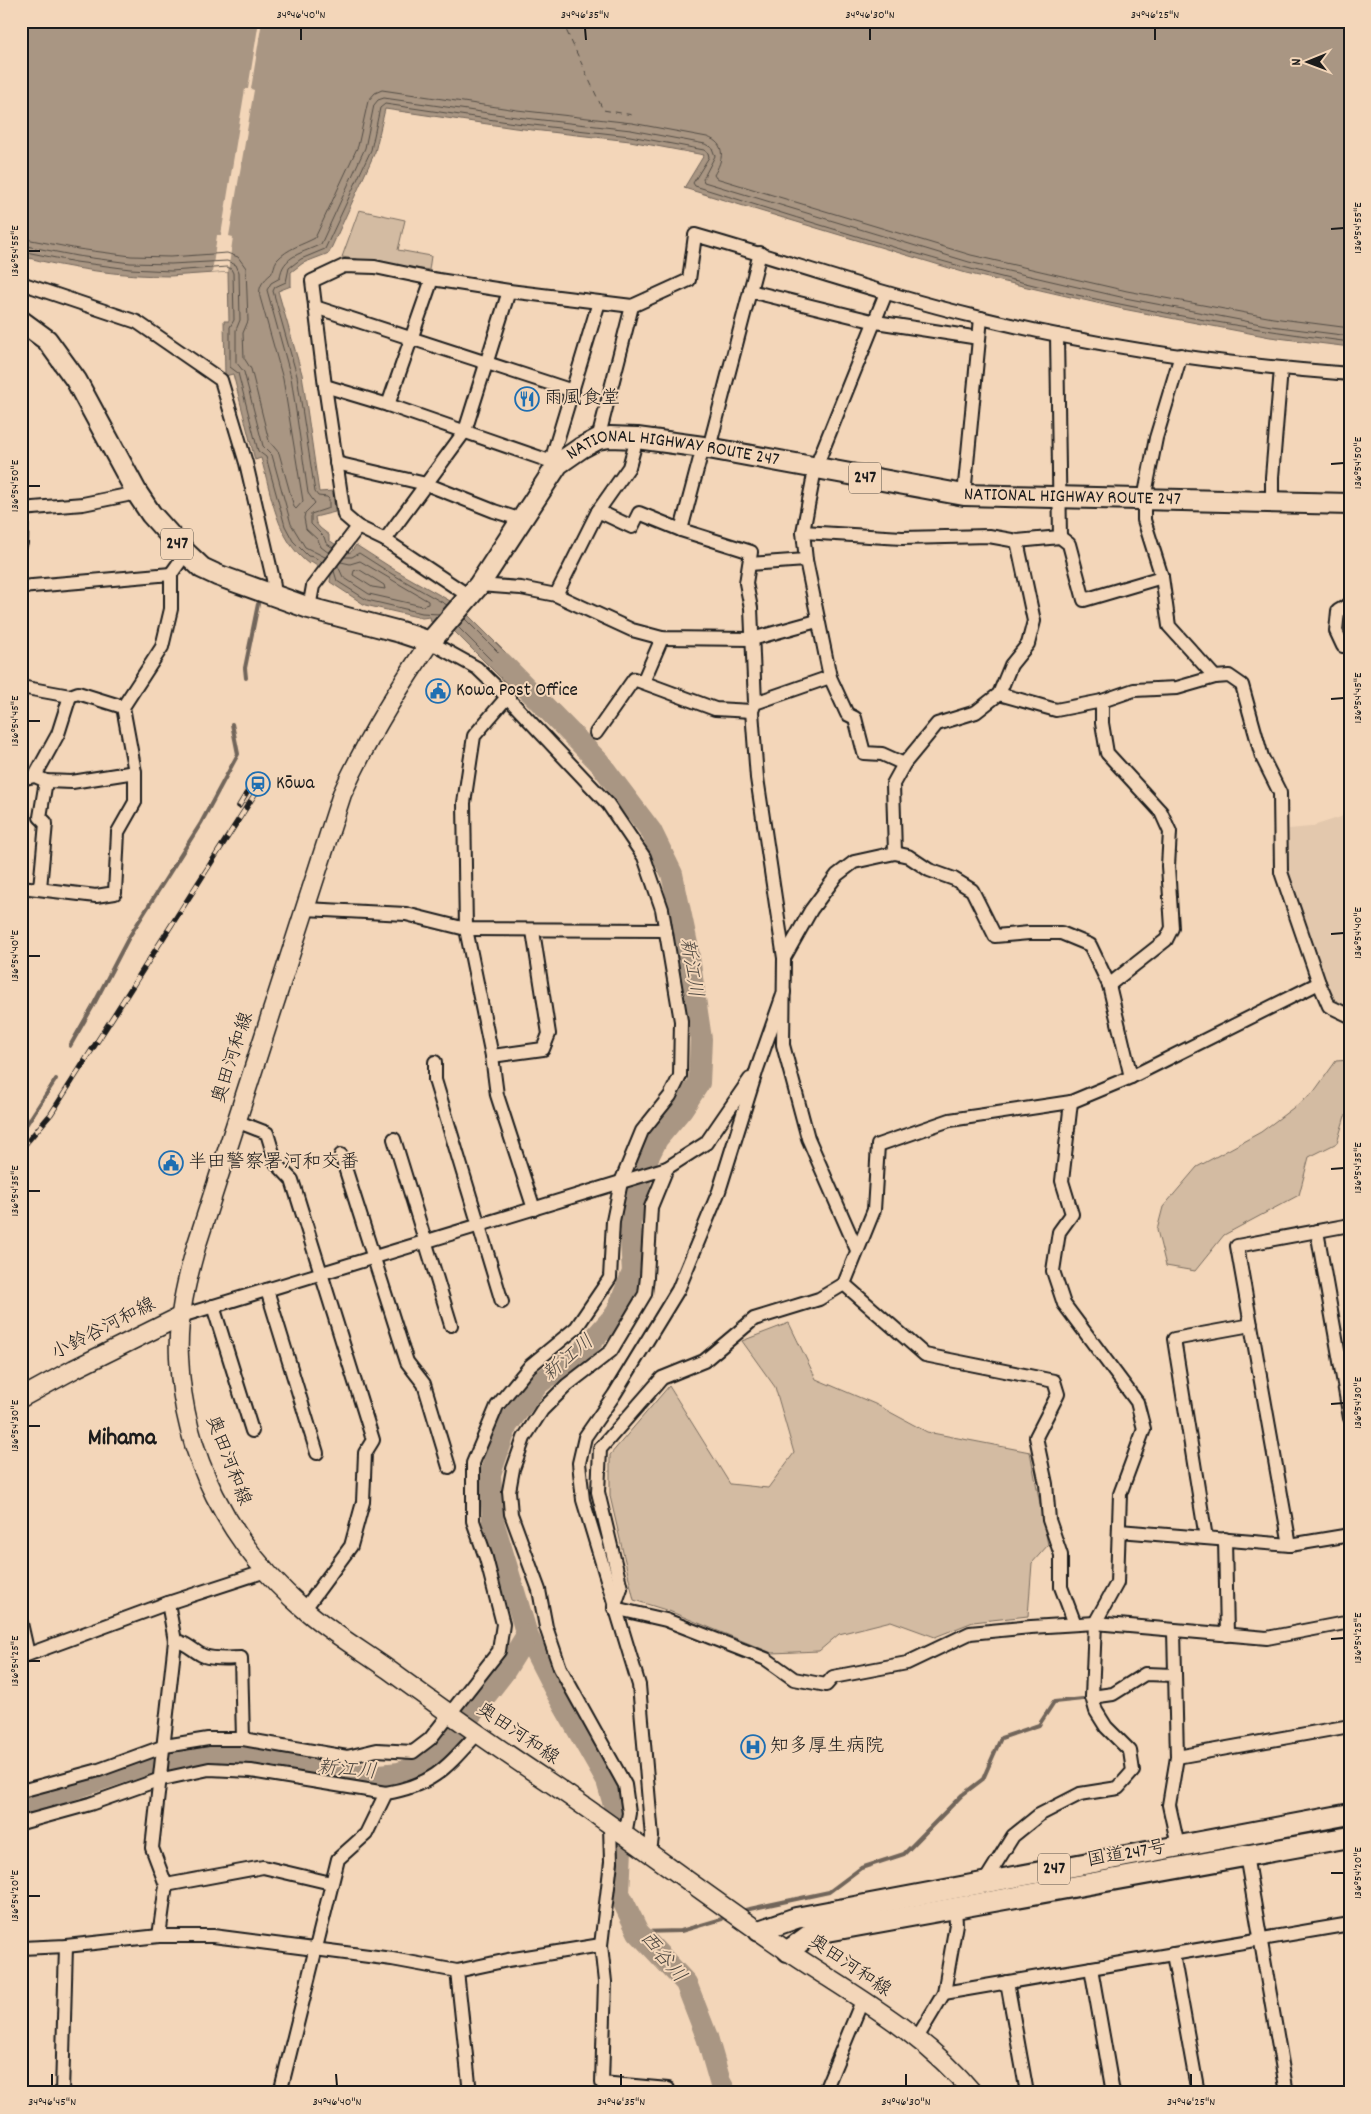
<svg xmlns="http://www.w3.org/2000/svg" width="1371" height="2114" font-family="Dekko,'Klee One',sans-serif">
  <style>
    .built { fill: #e3c8ad }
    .green { fill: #d3bba2; stroke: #786c5f }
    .water { fill: #a99683; stroke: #71655a }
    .pier { fill: #f3d6b9 }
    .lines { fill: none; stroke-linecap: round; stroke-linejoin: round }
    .shore { stroke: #544d45; stroke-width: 1 }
    .stream { stroke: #71655a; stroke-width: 4 }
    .river { stroke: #a99683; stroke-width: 22 }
    .ferry { stroke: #4d4740; stroke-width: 1; stroke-dasharray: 6 5; stroke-linecap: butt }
    .minor-casing { stroke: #1c1c1c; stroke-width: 16 }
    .secondary-casing { stroke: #1c1c1c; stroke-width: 21 }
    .trunk-casing { stroke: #1c1c1c; stroke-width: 24 }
    .minor { stroke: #f3d6b9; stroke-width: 12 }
    .secondary { stroke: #f3d6b9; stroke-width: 18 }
    .trunk { stroke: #f3d6b9; stroke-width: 20 }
    .rail-casing { stroke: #1c1c1c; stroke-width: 5.5 }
    .rail { stroke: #f3d6b9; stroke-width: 4; stroke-dasharray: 11; stroke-linecap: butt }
    .ticks { fill: none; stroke: #1c1c1c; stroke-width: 2 }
    .labels { text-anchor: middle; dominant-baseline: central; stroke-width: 4; stroke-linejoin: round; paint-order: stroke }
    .shield { fill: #f3d6b9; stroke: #5c544b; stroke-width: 1 }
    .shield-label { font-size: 18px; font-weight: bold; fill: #1c1c1c }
    .poi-label { font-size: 19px; fill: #1c1c1c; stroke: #f3d6b9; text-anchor: start }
    .street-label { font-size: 19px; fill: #1c1c1c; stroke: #f3d6b9 }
    .water-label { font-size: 20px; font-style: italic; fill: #4d4740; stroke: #f3d6b9 }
    .district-label { font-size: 24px; font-weight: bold; fill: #1c1c1c; stroke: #f3d6b9 }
    .neatline { fill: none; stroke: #1c1c1c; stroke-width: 2 }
    .ticks-label { font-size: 12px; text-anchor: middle; fill: #1c1c1c }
  </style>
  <rect width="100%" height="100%" fill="#f3d6b9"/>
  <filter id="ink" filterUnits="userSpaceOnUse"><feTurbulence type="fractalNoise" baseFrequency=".02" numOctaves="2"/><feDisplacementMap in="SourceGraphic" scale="10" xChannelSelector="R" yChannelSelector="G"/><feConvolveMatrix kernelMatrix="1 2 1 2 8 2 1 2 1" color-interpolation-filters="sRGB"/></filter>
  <g filter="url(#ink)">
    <polygon class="built" points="1350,805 1350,1006 1336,1001 1326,982 1288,871 1289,829 1310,827 1341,817"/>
    <g class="green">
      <polygon points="359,210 405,220 398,250 431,256 429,270 342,257"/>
      <polygon points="1350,1060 1350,1115 1345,1116 1337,1143 1309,1157 1299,1195 1224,1235 1195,1271 1166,1266 1157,1230 1163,1207 1197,1167 1261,1132 1313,1093 1336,1061"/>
      <polygon points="789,1323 816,1379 875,1404 927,1432 1030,1452 1048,1545 1032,1563 1028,1616 973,1622 935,1637 891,1621 839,1634 819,1651 772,1653 669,1611 634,1600 610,1496 610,1455 669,1386 730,1484 768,1488 794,1453 775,1387 742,1341"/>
    </g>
    <path class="water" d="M21,21h1329v326l-80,-10 -147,-28 -157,-36 -282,-85 20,-33 -74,-14 -115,-13 -130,-19 -10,43 -46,101 -26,10 -12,9v14l-13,5 24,83 17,118 14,-1 2,21 -20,5 1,6 4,5 9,7v5l19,13 3,-1 5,-7 39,25 57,32 15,12 63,63 -16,14 -60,-60 -23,-9 -1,-5 -8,1 -57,-13 -35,-23 1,-8 -20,-13 -2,3c-33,-25 -37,-68 -48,-106l-6,2 -22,-86 -8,2 -1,-55h5l-1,-49c-19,1 -39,3 -58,4 -49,0 -101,-7 -149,-20z"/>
    <polygon class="pier" points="259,21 262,21 251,89 254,90 229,236 233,237 228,272 212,273 217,235 221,235 245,89 248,89"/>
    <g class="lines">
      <g class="shore">
        <path d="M21,238l57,11 53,7 39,1 57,-4 11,4 8,11 2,53 -5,12 1,25 7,11 18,72 10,12 15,54 2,2 7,-8 -20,-122 -23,-82c-2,-11 3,-16 11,-23 3,-3 3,-10 6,-14 11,-12 25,-15 38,-22l43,-92 10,-45 7,-8 7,-3 135,20 115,13 75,14c20,7 16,23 7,38l2,3 255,77 156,36 146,27 77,10"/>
        <polyline points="21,245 77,256 130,263 171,264 227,261 236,265 239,272 240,320 236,330 236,362 244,372 263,446 272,455 291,524 305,547 325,557"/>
        <polyline points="21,251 76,262 130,269 171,271 227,267 231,269 233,273 234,320 230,327 230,367 238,373 258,451 266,457 285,526 293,541 308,556 314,557 322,562"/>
        <path d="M333,548l-7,-5 -2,-6 -13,-13v-10l18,-6v-9l-2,-2 -9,-1 -3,-4 -18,-116 -24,-85 2,-4 11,-5 3,-14 12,-9 24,-10 46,-99 9,-42 5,-4 130,19 115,13 74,14 4,3 1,4 -16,26 2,3c90,28 181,57 272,82 125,34 254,57 383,74"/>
        <path d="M329,553l-8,-6 -3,-7 -12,-11 -2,-11 1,-5 10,-10 -7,-10 -17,-116 -24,-87 4,-7 9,-5c2,-23 24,-25 41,-34l44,-96 9,-43 4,-5 6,-2 132,19 115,13 74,14 7,4 3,8 -12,23 1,3 265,80 156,36 146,28 79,10"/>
        <polyline points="345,557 352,557 359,553 392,574 447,605"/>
        <polyline points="338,566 343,577 369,594 422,606 428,604 428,601 360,561 350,564 341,562"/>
        <polygon points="360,570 384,585 385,589 372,587 353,575 354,571"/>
        <polyline points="334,571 337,581 367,600 422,613 439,614"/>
        <polyline points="458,627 513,682 516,683 521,678 521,675 465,619"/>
      </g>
      <g class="stream">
        <polyline points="246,678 245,668 258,604"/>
        <polyline points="70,1046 94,1004 129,937 201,823 238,754 232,724"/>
        <polyline points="21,1133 56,1079"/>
        <polyline points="745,1910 829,1892 861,1868 904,1854 962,1795 983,1779 1001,1738 1039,1725 1054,1702 1083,1699"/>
        <polyline points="638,1932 681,1931 722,1919"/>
      </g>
      <g class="river">
        <polyline points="502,663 599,762 651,831 672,874 687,944 701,1039 699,1083 682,1109 657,1139 644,1165 630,1224 633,1272 616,1314 584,1350 538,1384 507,1425 490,1474 493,1521 527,1635 554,1688 607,1781 617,1815"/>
        <polyline points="21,1806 147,1764 213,1754 371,1776 399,1773 426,1764 455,1735 504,1672 527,1635"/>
        <polyline points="621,1850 619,1893 638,1932 686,1983 707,2037 720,2082 726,2093"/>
      </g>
      <polyline class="ferry" points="562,21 603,110 633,115"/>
      <g class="minor-casing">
        <g id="minor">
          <polyline points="21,283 137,322 221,380 246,463 273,579 275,596"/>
          <polyline points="750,291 876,322 979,338"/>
          <polyline points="886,293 815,469 803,532 806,560 830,677 847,714 855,718 864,753 882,754 904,764"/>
          <polyline points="315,307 573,391"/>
          <polyline points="1057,335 1060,537"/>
          <polyline points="1181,355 1156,438 1144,499 1144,520 1162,577 1169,626 1215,677"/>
          <polyline points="325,386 388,405 558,464"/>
          <polyline points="388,405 432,279"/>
          <polyline points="598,439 632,306"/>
          <polyline points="709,448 760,253"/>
          <polyline points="551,461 599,302"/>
          <polyline points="336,463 426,484 494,511 522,520"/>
          <polyline points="964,495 981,318"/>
          <polyline points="1272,503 1272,477 1281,369"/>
          <polyline points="21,509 83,504 137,493"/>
          <polyline points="598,511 632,527 639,513 681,530 751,552 746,583 751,608 755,703"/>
          <polyline points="681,530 703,447"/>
          <polyline points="803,532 902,538 989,536 1017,541 1060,537 1069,544 1084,600 1162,577"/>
          <polyline points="385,540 465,431 509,291"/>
          <polyline points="21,543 22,509"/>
          <polyline points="750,564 806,560"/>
          <polyline points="479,585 521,588 556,595 632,630 662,638 752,639 817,621"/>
          <polyline points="21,587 171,574"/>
          <polyline points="556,595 598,511 629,467 637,438"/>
          <path d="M469,596l-84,-56 -27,-13 -14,-12 -19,-129 -13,-105 32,-15 31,1 57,12 77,12 123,15 57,-26 6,-45c95,27 189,60 286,83 118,29 247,47 369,56"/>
          <polyline points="309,608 313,586 358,527"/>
          <polyline points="1343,646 1336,631 1338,611 1350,604"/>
          <polyline points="830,677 755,703 752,711 757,778 784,958 783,1045 808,1138 857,1250"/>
          <polyline points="643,682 662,638"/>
          <polyline points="21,687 70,696 78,693 123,707"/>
          <polyline points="999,694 1056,710 1102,701 1134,690 1177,688 1215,677 1229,676 1242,685 1262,757 1280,793 1281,872 1319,983 1329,1006 1350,1016"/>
          <polyline points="507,697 474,736 464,803 466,929 492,1056 497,1095 534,1209"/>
          <polyline points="1102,701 1102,723 1107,753 1161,812 1170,832 1168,866 1172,928 1166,940 1109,985"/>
          <polyline points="596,733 634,679 715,709 752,711"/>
          <polyline points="35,776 58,734 70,696"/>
          <polyline points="21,779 35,776 46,781 72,782 135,772"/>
          <polyline points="895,853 893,784 904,764 937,724 976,712 999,694 1011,665 1028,644 1034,621 1017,541"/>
          <polyline points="21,887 96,896 115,893 118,832 135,802 135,772 123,707 162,647 171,609 171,574 186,553"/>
          <polyline points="40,888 46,823 40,817 46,781"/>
          <polyline points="305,909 406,914 466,929 665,930"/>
          <polyline points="784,958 811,910 837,875 854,862 895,853 908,856 929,870 954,879 972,890 995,936 1029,933 1061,933 1090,945 1109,985 1131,1077"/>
          <polyline points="492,1056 543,1049 549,1034 533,931"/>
          <polyline points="435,1062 435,1080 502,1302"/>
          <polyline points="236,1121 267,1133 276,1163 292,1180 373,1440 365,1453 363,1502 351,1546 304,1610"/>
          <polyline points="394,1139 451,1325"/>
          <polyline points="341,1155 407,1362 424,1384 449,1467"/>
          <polyline points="1317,1231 1350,1418"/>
          <polyline points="844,1284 925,1355 1054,1381 1058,1394 1036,1437 1046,1484 1049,1520 1061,1555 1061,1587 1075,1624"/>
          <polyline points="267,1290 317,1453"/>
          <polyline points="213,1306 252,1431"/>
          <polyline points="181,1316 667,1168 706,1143 750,1079"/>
          <polyline points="1119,1531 1290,1545 1350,1535"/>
          <polyline points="1206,1538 1174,1339 1251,1325"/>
          <polyline points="1225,1539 1227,1635"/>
          <polyline points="1290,1545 1237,1246 1350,1225"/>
          <polyline points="614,1608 621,1588 598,1492 600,1449 662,1378 704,1361 754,1319 819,1299 844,1284 874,1210 878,1145 950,1120 1071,1102 1131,1077 1319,983"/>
          <polyline points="614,1608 666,1620 766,1659 794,1679 826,1685 833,1677 907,1663 970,1633 1031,1627 1095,1623 1267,1638 1350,1622"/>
          <polyline points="21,1623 28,1654"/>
          <polyline points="1174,1631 1177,1757 1169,1805 1178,1846"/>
          <path d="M175,1641c12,1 19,11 29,15 12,4 26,2 37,2l2,81"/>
          <polyline points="21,1657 168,1603 266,1571"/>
          <polyline points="1092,1697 1113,1694 1145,1674 1175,1675"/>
          <polyline points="1177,1757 1350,1726"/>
          <polyline points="21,1791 99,1770 165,1746 208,1739 243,1739 347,1757 377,1750 413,1752 430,1739 499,1651 503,1624 486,1558 473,1521 473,1463 497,1406 530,1366 576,1328 610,1278 613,1221 621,1182 642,1131 670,1096 680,1076 681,1021 662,909 644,857 608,804 507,697 477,668 430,642"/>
          <polyline points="21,1823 90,1804 158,1780 209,1769 251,1771 386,1793"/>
          <polyline points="610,1826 611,1862 601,1945 605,1982 602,2083 668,2089 669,2093"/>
          <polyline points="625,1835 629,1813 625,1785 560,1668 546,1627 539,1590 511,1514 509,1491 513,1469 524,1438 542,1410 567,1385 611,1351 645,1294 647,1277 651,1207 667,1168"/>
          <polyline points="650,1852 652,1837 639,1685 583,1500 579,1463 585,1437 614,1395 678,1290 719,1191 757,1069 784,992"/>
          <polyline points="1246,1855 1287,2093"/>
          <polyline points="985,1881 1013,1836 1039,1815 1080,1794 1118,1788 1133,1771 1130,1751 1106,1727 1096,1711 1092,1697 1095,1623 1117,1583 1120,1494 1144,1429 1137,1402 1064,1304 1053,1271 1059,1232 1072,1214 1062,1181 1071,1102"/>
          <polyline points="166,1885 263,1867 331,1883"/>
          <polyline points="159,1936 166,1885 152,1848 175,1641 168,1603"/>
          <polyline points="21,1948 66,1946 159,1936 213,1936 392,1959 457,1971 508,1960 601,1945"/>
          <polyline points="1173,1954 1198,2093"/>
          <polyline points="1091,1968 1113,2093"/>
          <polyline points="457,1971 470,2093"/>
          <polyline points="1007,1982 1027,2093"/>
          <polyline points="944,1993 1350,1924"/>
          <polyline points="917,2038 944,1993 956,1924 955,1908"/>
          <polyline points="62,2093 66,1946"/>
          <path d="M280,2093l58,-234 28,-25 20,-41c47,-8 60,-25 91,-59"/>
          <polyline points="824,2093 862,2001"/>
        </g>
      </g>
      <g class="secondary-casing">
        <g id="secondary">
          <path d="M430,642c-33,48 -64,99 -88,152l-146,453c-10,36 -19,72 -17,110 4,99 50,187 125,252 26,23 57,41 85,61 52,38 104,75 157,110 83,56 163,118 246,174 63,42 133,80 181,139"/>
          <polyline points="21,1398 74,1369 181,1316"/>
        </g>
      </g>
      <g class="trunk-casing">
        <g id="trunk">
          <path id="s1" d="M21,321l26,19 29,40 61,113 14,21 35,39 16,15 15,7 92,33 91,24 30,10 49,-57 79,-121 23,-16 17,-9 12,-2 27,1 66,9 261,48 386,9"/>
          <polyline points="759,1931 796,1918 1350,1814"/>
          <polyline points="788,1951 811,1934 1350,1837"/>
        </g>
      </g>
      <use href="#minor" class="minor"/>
      <use href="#secondary" class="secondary"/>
      <use href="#trunk" class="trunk"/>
      <g class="rail-casing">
        <g id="rail">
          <polyline points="239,806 254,781"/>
          <polyline points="21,1149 51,1114 260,786"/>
        </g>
      </g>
      <use href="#rail" class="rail"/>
    </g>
  </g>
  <path class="ticks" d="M301,28v12M585,28l1,12M870,28v12M1155,28v12M1331,229l13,-1M28,251h12M1331,464l13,-1M28,486h12M1331,699l13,-1M28,721h12M1331,934l13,-1M28,956h12M1331,1169l13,-1M28,1191h12M1331,1404l13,-1M28,1426h12M1331,1639l13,-1M28,1661h12M1331,1873h13M28,1896h12M52,2074v12M336,2074l1,12M621,2074v12M906,2074v12M1191,2074v12"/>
  <defs>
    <g id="restaurant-ring" transform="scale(1.25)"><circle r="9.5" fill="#f3d6b9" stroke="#1f6fb2" stroke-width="1.5"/><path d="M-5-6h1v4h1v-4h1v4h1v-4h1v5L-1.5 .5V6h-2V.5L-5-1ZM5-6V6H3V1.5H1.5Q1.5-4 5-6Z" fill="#1f6fb2"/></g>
    <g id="civic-ring" transform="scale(1.25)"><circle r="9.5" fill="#f3d6b9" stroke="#1f6fb2" stroke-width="1.5"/><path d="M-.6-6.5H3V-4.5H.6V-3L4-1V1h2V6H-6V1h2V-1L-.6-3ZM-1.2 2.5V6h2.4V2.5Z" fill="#1f6fb2"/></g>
    <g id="station-ring" transform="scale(1.25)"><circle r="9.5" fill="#f3d6b9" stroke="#1f6fb2" stroke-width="1.5"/><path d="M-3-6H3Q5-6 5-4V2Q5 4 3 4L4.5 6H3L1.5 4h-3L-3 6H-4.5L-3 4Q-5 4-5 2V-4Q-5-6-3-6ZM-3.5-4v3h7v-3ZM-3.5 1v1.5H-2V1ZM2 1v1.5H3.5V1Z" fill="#1f6fb2"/></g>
    <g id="hospital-ring" transform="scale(1.25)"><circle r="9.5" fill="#f3d6b9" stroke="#1f6fb2" stroke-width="1.5"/><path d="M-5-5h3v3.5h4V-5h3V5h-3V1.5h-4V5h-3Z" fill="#1f6fb2"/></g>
  </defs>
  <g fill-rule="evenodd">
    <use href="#restaurant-ring" x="527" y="399"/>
    <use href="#civic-ring" x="438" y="691"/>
    <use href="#station-ring" x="258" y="784"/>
    <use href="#civic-ring" x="171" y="1163"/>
    <use href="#hospital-ring" x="753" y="1747"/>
  </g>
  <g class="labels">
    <g class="shield">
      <rect x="849" y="462.5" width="32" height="31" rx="4"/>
      <rect x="161" y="528.5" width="32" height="31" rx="4"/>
      <rect x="1038" y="1853.5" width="32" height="31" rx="4"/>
    </g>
    <g class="shield-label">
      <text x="865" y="478">247</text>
      <text x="177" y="544">247</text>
      <text x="1054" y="1869">247</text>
    </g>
    <g class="poi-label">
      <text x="544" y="399">雨風食堂</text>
      <text x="456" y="691">Kowa Post Office</text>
      <text x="276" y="784">Kōwa</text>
      <text x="188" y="1163">半田警察署河和交番</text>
      <text x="770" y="1747">知多厚生病院</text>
    </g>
    <g class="street-label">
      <text stroke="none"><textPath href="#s1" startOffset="891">NATIONAL HIGHWAY ROUTE 247</textPath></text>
      <text stroke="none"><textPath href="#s1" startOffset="1296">NATIONAL HIGHWAY ROUTE 247</textPath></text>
      <text transform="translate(234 1058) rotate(-72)">奥田河和線</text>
      <text transform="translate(104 1330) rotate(-27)">小鈴谷河和線</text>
      <text transform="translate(227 1461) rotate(69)">奥田河和線</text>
      <text transform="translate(517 1735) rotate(34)">奥田河和線</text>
      <text transform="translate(1127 1855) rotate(-10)">国道247号</text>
      <text transform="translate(849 1967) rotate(34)">奥田河和線</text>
    </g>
    <g class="water-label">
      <text transform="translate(690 968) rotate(81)">新江川</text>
      <text transform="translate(569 1359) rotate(-40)">新江川</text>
      <text transform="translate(347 1771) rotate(5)">新江川</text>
      <text transform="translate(662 1958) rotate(50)">西谷川</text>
    </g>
    <g class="district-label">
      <text x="122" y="1439">Mihama</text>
    </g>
  </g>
  <rect width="1371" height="2114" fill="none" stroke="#f3d6b9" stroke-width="55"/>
  <g transform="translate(1308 62) rotate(269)" stroke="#f3d6b9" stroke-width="4" paint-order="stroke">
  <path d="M0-4L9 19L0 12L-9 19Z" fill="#1c1c1c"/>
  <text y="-8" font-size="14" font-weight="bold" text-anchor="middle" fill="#1c1c1c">N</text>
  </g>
  <rect x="28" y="28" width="1316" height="2058" class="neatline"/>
  <g class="ticks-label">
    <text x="301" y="18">34°46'40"N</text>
    <text x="585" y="18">34°46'35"N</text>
    <text x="870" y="18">34°46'30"N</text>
    <text x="1155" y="18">34°46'25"N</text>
    <text transform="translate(1357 228) rotate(-90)" y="4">136°54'55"E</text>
    <text transform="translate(14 251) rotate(-90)" y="4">136°54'55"E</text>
    <text transform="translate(1357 463) rotate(-90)" y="4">136°54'50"E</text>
    <text transform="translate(14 486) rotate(-90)" y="4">136°54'50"E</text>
    <text transform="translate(1357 698) rotate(-90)" y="4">136°54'45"E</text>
    <text transform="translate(14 721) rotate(-90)" y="4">136°54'45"E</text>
    <text transform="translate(1357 933) rotate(-90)" y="4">136°54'40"E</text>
    <text transform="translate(14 956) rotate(-90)" y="4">136°54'40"E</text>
    <text transform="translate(1357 1168) rotate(-90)" y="4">136°54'35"E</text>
    <text transform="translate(14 1191) rotate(-90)" y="4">136°54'35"E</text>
    <text transform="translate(1357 1403) rotate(-90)" y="4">136°54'30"E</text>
    <text transform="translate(14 1426) rotate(-90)" y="4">136°54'30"E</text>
    <text transform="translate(1357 1638) rotate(-90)" y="4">136°54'25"E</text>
    <text transform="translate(14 1661) rotate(-90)" y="4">136°54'25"E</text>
    <text transform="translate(1357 1873) rotate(-90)" y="4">136°54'20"E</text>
    <text transform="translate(14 1896) rotate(-90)" y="4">136°54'20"E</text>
    <text x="52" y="2105">34°46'45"N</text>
    <text x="337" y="2105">34°46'40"N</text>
    <text x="621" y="2105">34°46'35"N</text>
    <text x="906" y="2105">34°46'30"N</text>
    <text x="1191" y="2105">34°46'25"N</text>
  </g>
</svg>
